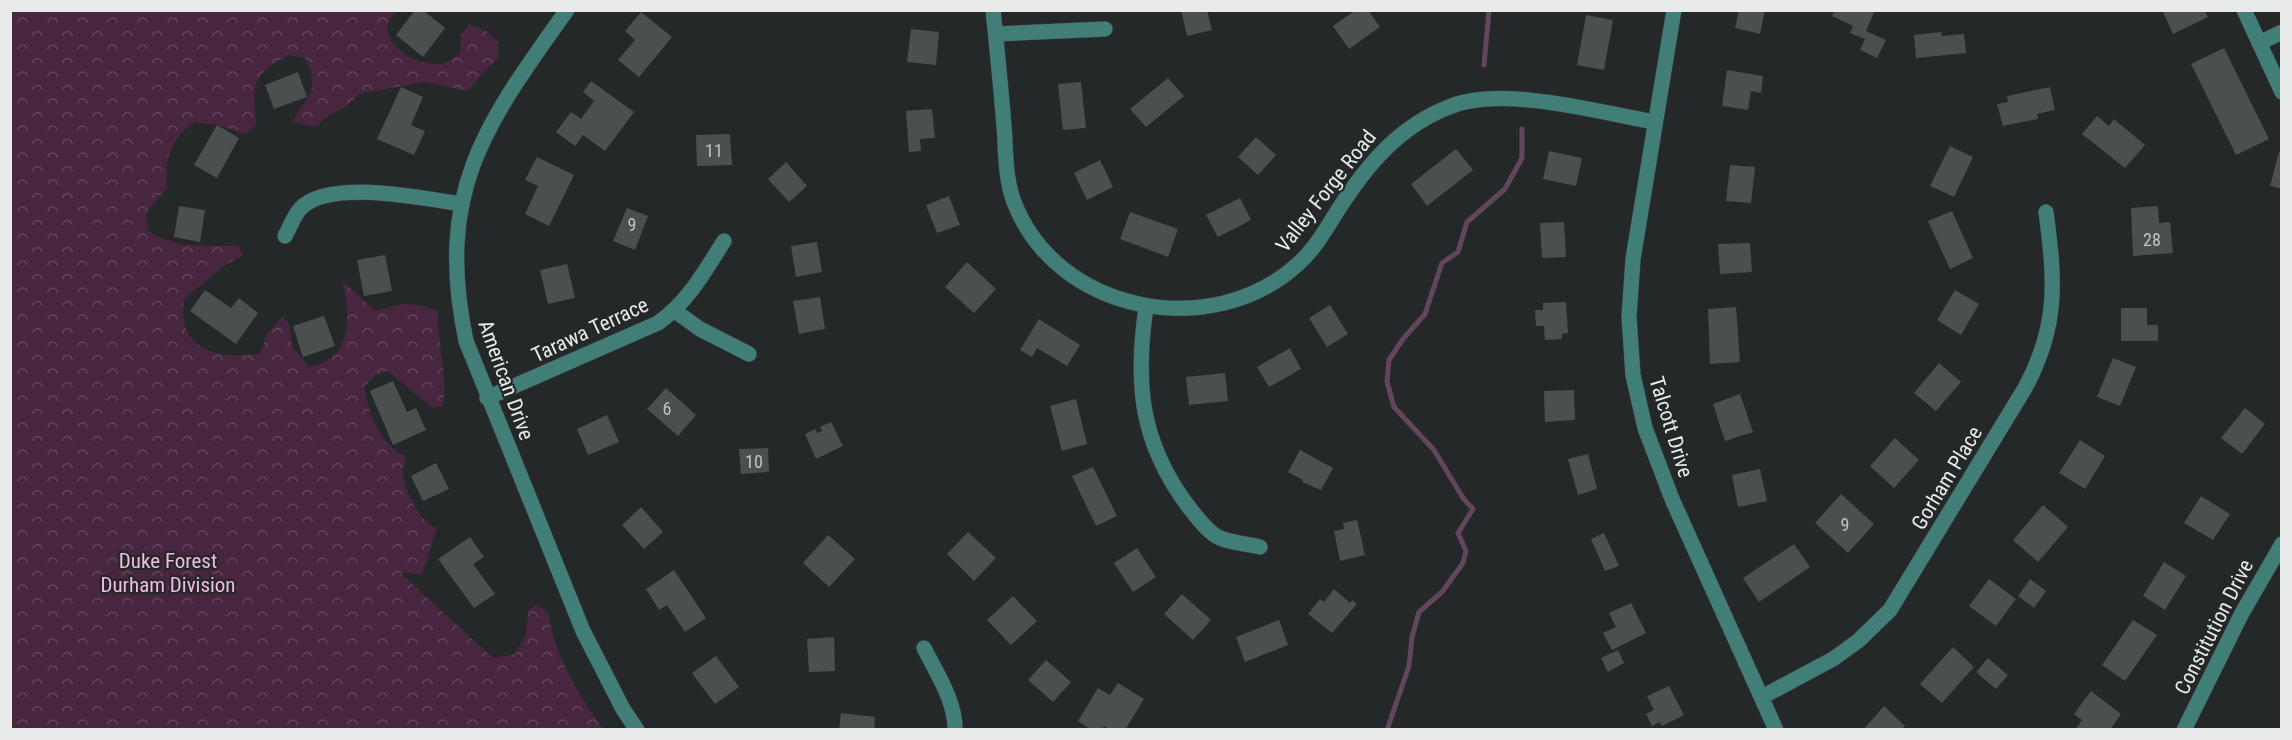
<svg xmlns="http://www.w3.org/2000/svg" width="2292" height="740" font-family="'Roboto Condensed',sans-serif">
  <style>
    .forest { fill: url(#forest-crowns) }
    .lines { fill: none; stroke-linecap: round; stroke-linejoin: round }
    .stream { stroke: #62465d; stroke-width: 5 }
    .building { fill: #4c4f4f }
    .minor-casing { stroke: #404343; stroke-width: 16 }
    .minor { stroke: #407e77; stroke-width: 15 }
    .labels { text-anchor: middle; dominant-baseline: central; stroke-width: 4.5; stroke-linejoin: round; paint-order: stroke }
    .number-label { font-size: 18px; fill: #c2c4c4 }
    .street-label { font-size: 21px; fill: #e9ebeb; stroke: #252828 }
    .park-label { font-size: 21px; fill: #f6b8e4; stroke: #252828 }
  </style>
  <defs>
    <pattern id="forest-crowns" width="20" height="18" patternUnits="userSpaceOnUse" patternTransform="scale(1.5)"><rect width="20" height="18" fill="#48263f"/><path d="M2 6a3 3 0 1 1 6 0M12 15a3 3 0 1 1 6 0" fill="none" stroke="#62465b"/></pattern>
  </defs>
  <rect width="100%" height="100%" fill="#252828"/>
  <path class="forest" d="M10,11h387c-30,26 19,59 47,52 5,-1 11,-7 16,-10l1,-18 8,-11 17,7 12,11v16l-31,33 -43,-9 -65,12 -13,13 -17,8 -14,12 -22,-5c15,-30 28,-28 12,-64l-17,-3c-38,22 -35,29 -32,70l-11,9 -24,-8 -27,-4c-24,17 -30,39 -27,66l-21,26 2,17c32,19 56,14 91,15l4,9 -19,11 -40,33c-7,53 34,60 76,55l7,-20 16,-18 7,10 2,20 17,21c44,-9 42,-52 33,-86l34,30c24,-8 38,-10 62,0 -1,32 10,63 5,95l-11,2 -44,-37 -13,4 -11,12c5,28 16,58 43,70 -2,5 -5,13 -4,18 3,19 17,46 34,54 -8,16 -7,31 -16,46l-17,-3 -3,2 92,84 22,-4 11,-20 2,-23 8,-7 12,8c7,46 30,80 55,117h-592z"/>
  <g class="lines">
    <g class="stream">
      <polyline points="1484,65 1489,10"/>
      <polyline points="1387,730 1409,666 1412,637 1419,612 1442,592 1463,563 1466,551 1458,533 1473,509 1463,498 1434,450 1394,407 1387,382 1389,360 1403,339 1425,314 1442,263 1458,252 1467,222 1505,189 1522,158 1522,129"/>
    </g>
  </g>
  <g class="building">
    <polygon points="415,10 423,10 445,28 423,57 396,35"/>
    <polygon points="1181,10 1207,10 1212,30 1187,36"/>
    <polygon points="1356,10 1368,10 1380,27 1349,49 1333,26"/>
    <polygon points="1739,10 1765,10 1760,34 1735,28"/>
    <polygon points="1835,10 1875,10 1866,31 1886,40 1877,58 1860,50 1865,39 1850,33 1853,26 1832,16"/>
    <polygon points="2162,10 2204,10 2208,17 2173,34"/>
    <polygon points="641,12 672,37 639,77 618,60 635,40 625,31"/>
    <polygon points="1586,15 1613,20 1604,70 1577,65"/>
    <polygon points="911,29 939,32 936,65 907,62"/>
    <polygon points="1941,32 1942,36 1964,34 1966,53 1916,58 1914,35"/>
    <polygon points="2224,48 2269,139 2236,155 2191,64"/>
    <polygon points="1727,70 1763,76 1761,93 1751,91 1748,110 1722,106"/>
    <polygon points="298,72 307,97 274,109 265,85"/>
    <polygon points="1168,78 1184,96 1146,127 1130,109"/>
    <polygon points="591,81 634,112 605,151 583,135 575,146 556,132 571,112 581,119 594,101 583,92"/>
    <polygon points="1081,82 1086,128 1063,130 1058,84"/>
    <polygon points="401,87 423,97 411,125 425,131 414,155 377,139"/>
    <polygon points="2050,87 2055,110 2037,114 2038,119 2003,126 1997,104 2008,102 2007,96"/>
    <polygon points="932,109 935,138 920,139 921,151 909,152 906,111"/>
    <polygon points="2097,116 2109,126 2114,119 2145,145 2125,168 2082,134"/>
    <polygon points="217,125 239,138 217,178 194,165"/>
    <polygon points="730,134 732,165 697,166 696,135"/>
    <polygon points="1256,137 1276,155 1258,175 1238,157"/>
    <polygon points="1950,146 1973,157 1954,197 1930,186"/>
    <polygon points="1456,149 1473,170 1427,206 1411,184"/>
    <polygon points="1549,151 1582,158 1576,186 1543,179"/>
    <polygon points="2279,152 2282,152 2282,189 2270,186"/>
    <polygon points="537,157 574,175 549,226 525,214 538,186 525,180"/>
    <polygon points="1100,160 1113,187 1087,200 1074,173"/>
    <polygon points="786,162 807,186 789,202 768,179"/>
    <polygon points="1730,165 1755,167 1751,203 1726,201"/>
    <polygon points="949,196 960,225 937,233 926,205"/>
    <polygon points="1240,198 1251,220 1218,237 1206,215"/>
    <polygon points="179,206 205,210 200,242 174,237"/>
    <polygon points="2158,206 2159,223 2170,222 2173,253 2133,256 2131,208"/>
    <polygon points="627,208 648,216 635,250 613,241"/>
    <polygon points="1952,211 1973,258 1950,269 1928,221"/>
    <polygon points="1130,212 1178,229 1168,257 1120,239"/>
    <polygon points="1564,222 1566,257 1542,258 1540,223"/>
    <polygon points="817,242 822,272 796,277 791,246"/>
    <polygon points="1750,243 1752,272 1720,274 1718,244"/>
    <polygon points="385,255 392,291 364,296 357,260"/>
    <polygon points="967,262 996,289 974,313 945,287"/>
    <polygon points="567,264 575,298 548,304 540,270"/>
    <polygon points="205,290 231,308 239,298 258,313 236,344 190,311"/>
    <polygon points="1955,290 1979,304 1961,335 1937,320"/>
    <polygon points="820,297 825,329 799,334 793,301"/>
    <polygon points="1566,302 1568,333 1562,334 1562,339 1545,340 1544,326 1536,326 1535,310 1543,310 1543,303"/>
    <polygon points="1330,305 1348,334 1327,347 1309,318"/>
    <polygon points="1736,307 1740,362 1710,364 1708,309"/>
    <polygon points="2121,308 2147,308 2147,325 2158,325 2158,341 2121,341"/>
    <polygon points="324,316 335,346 303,357 293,326"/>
    <polygon points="1039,319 1080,345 1067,366 1037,348 1032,357 1020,350"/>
    <polygon points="1290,348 1301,369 1269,387 1257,367"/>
    <polygon points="2113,358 2136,367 2120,406 2097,397"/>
    <polygon points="1939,363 1961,382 1936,411 1914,393"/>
    <polygon points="1225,373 1228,401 1189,405 1186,377"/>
    <polygon points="393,381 407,412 416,408 426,430 393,445 370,391"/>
    <polygon points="666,388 696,415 678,436 647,409"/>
    <polygon points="1574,390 1575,420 1545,422 1544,391"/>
    <polygon points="1740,394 1753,432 1725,441 1713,404"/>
    <polygon points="1076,399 1087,444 1062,451 1050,406"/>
    <polygon points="2245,408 2265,424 2242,454 2221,438"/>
    <polygon points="607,415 619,442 588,455 577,429"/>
    <polygon points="831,422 843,446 816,459 805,434 815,429 817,433 822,431 820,427"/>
    <polygon points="1895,438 1919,460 1894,488 1870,466"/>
    <polygon points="2080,440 2105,456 2085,489 2059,473"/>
    <polygon points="768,448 769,472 741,474 739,449"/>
    <polygon points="1300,450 1333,468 1321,490 1302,482 1303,480 1288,472"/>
    <polygon points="1588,454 1597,489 1578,495 1568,459"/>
    <polygon points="436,463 449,489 423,501 411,476"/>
    <polygon points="1093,467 1117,516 1096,526 1072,476"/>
    <polygon points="1760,469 1767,501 1738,507 1732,475"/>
    <polygon points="1841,494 1874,524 1848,553 1815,523"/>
    <polygon points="2201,496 2230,514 2213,540 2184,523"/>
    <polygon points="2043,505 2068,527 2038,562 2013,540"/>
    <polygon points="641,507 663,532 644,549 622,525"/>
    <polygon points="1357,520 1365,555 1340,561 1334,531 1344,529 1343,523"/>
    <polygon points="968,532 996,558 974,581 947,554"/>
    <polygon points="1604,533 1619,566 1605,571 1591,539"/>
    <polygon points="828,535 855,559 829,587 803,563"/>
    <polygon points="470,537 484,557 473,564 495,594 474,608 438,559"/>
    <polygon points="1794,544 1810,567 1759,602 1743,578"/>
    <polygon points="1137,548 1156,577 1133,592 1114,563"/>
    <polygon points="2164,562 2186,576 2165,610 2143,596"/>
    <polygon points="674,570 706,618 685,632 667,605 659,610 646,589"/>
    <polygon points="1989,579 2016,599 1996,626 1969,606"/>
    <polygon points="2030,579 2046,591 2034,608 2018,596"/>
    <polygon points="1334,589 1350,603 1352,600 1357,604 1332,633 1308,614 1320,599 1324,602"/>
    <polygon points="1182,594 1211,620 1193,640 1164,614"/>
    <polygon points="1013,596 1037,621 1011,645 987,620"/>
    <polygon points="1631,603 1646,633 1612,650 1603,633 1616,627 1609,613"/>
    <polygon points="1279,620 1288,645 1245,662 1236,637"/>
    <polygon points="2133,620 2157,635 2125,681 2102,665"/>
    <polygon points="834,637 835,671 809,672 807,639"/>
    <polygon points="1953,647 1974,667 1942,703 1920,684"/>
    <polygon points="1618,650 1624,663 1608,672 1601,658"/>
    <polygon points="716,656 739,687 715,704 692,673"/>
    <polygon points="1988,658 2008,675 1996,689 1976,672"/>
    <polygon points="1046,660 1071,682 1053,702 1028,680"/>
    <polygon points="1118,683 1144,699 1125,730 1110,730 1104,726 1102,730 1091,730 1078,721 1098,688 1110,695"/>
    <polygon points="1669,686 1684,715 1662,726 1660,722 1652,726 1646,714 1654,710 1647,696"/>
    <polygon points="2091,691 2121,714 2110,730 2075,730 2082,720 2074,714"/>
    <polygon points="1884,706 1905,726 1901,730 1863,730"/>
    <polygon points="841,713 875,717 874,730 839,730"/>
  </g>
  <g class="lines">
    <g class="minor-casing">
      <g id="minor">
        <path d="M567,10c-83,116 -132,182 -101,331l117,290 40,78 14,21"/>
        <path d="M993,10c4,39 8,77 11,116 2,25 1,53 10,76 43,112 199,140 284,62 17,-15 28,-35 40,-54 29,-45 60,-83 111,-103 53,-22 149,5 205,15"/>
        <polyline points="1674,10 1633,259 1629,317 1633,375 1645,428 1672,499 1776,730"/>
        <polyline points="2244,10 2282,92"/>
        <polyline points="996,34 1105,29"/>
        <polyline points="2259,43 2282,32"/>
        <path d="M285,236c5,-9 9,-21 16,-28 29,-30 124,-9 161,-4"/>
        <path d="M1146,307c-11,76 -6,135 42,199 8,10 20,27 32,32 12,5 28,6 40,9"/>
        <polyline points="675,311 700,329 749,354"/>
        <path d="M487,398l171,-75c30,-21 47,-52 66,-82"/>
        <path d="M924,648c12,24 32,54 31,82"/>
        <path d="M1762,697l71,-38 25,-18 32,-31 135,-222c34,-63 30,-108 21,-176"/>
        <polyline points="2184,730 2242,613 2282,544"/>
      </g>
    </g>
    <use href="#minor" class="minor"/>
  </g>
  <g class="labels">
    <g class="number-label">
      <text x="714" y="150">11</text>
      <text x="632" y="224">9</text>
      <text x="2152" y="239">28</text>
      <text x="667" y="408">6</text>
      <text x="754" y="461">10</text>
      <text x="1845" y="524">9</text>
    </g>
    <g class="street-label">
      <text transform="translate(1326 191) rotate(-52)">Valley Forge Road</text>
      <text transform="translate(590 330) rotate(-25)">Tarawa Terrace</text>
      <text transform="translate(506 380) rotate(70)">American Drive</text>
      <text transform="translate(1671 427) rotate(73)">Talcott Drive</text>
      <text transform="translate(1947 478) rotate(-59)">Gorham Place</text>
      <text transform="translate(2214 627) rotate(-63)">Constitution Drive</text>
    </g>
    <g class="park-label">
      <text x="168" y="561">Duke Forest<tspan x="168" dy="24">Durham Division</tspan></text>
    </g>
  </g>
  <rect width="2292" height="740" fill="none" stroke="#e9ebeb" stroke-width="24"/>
</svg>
